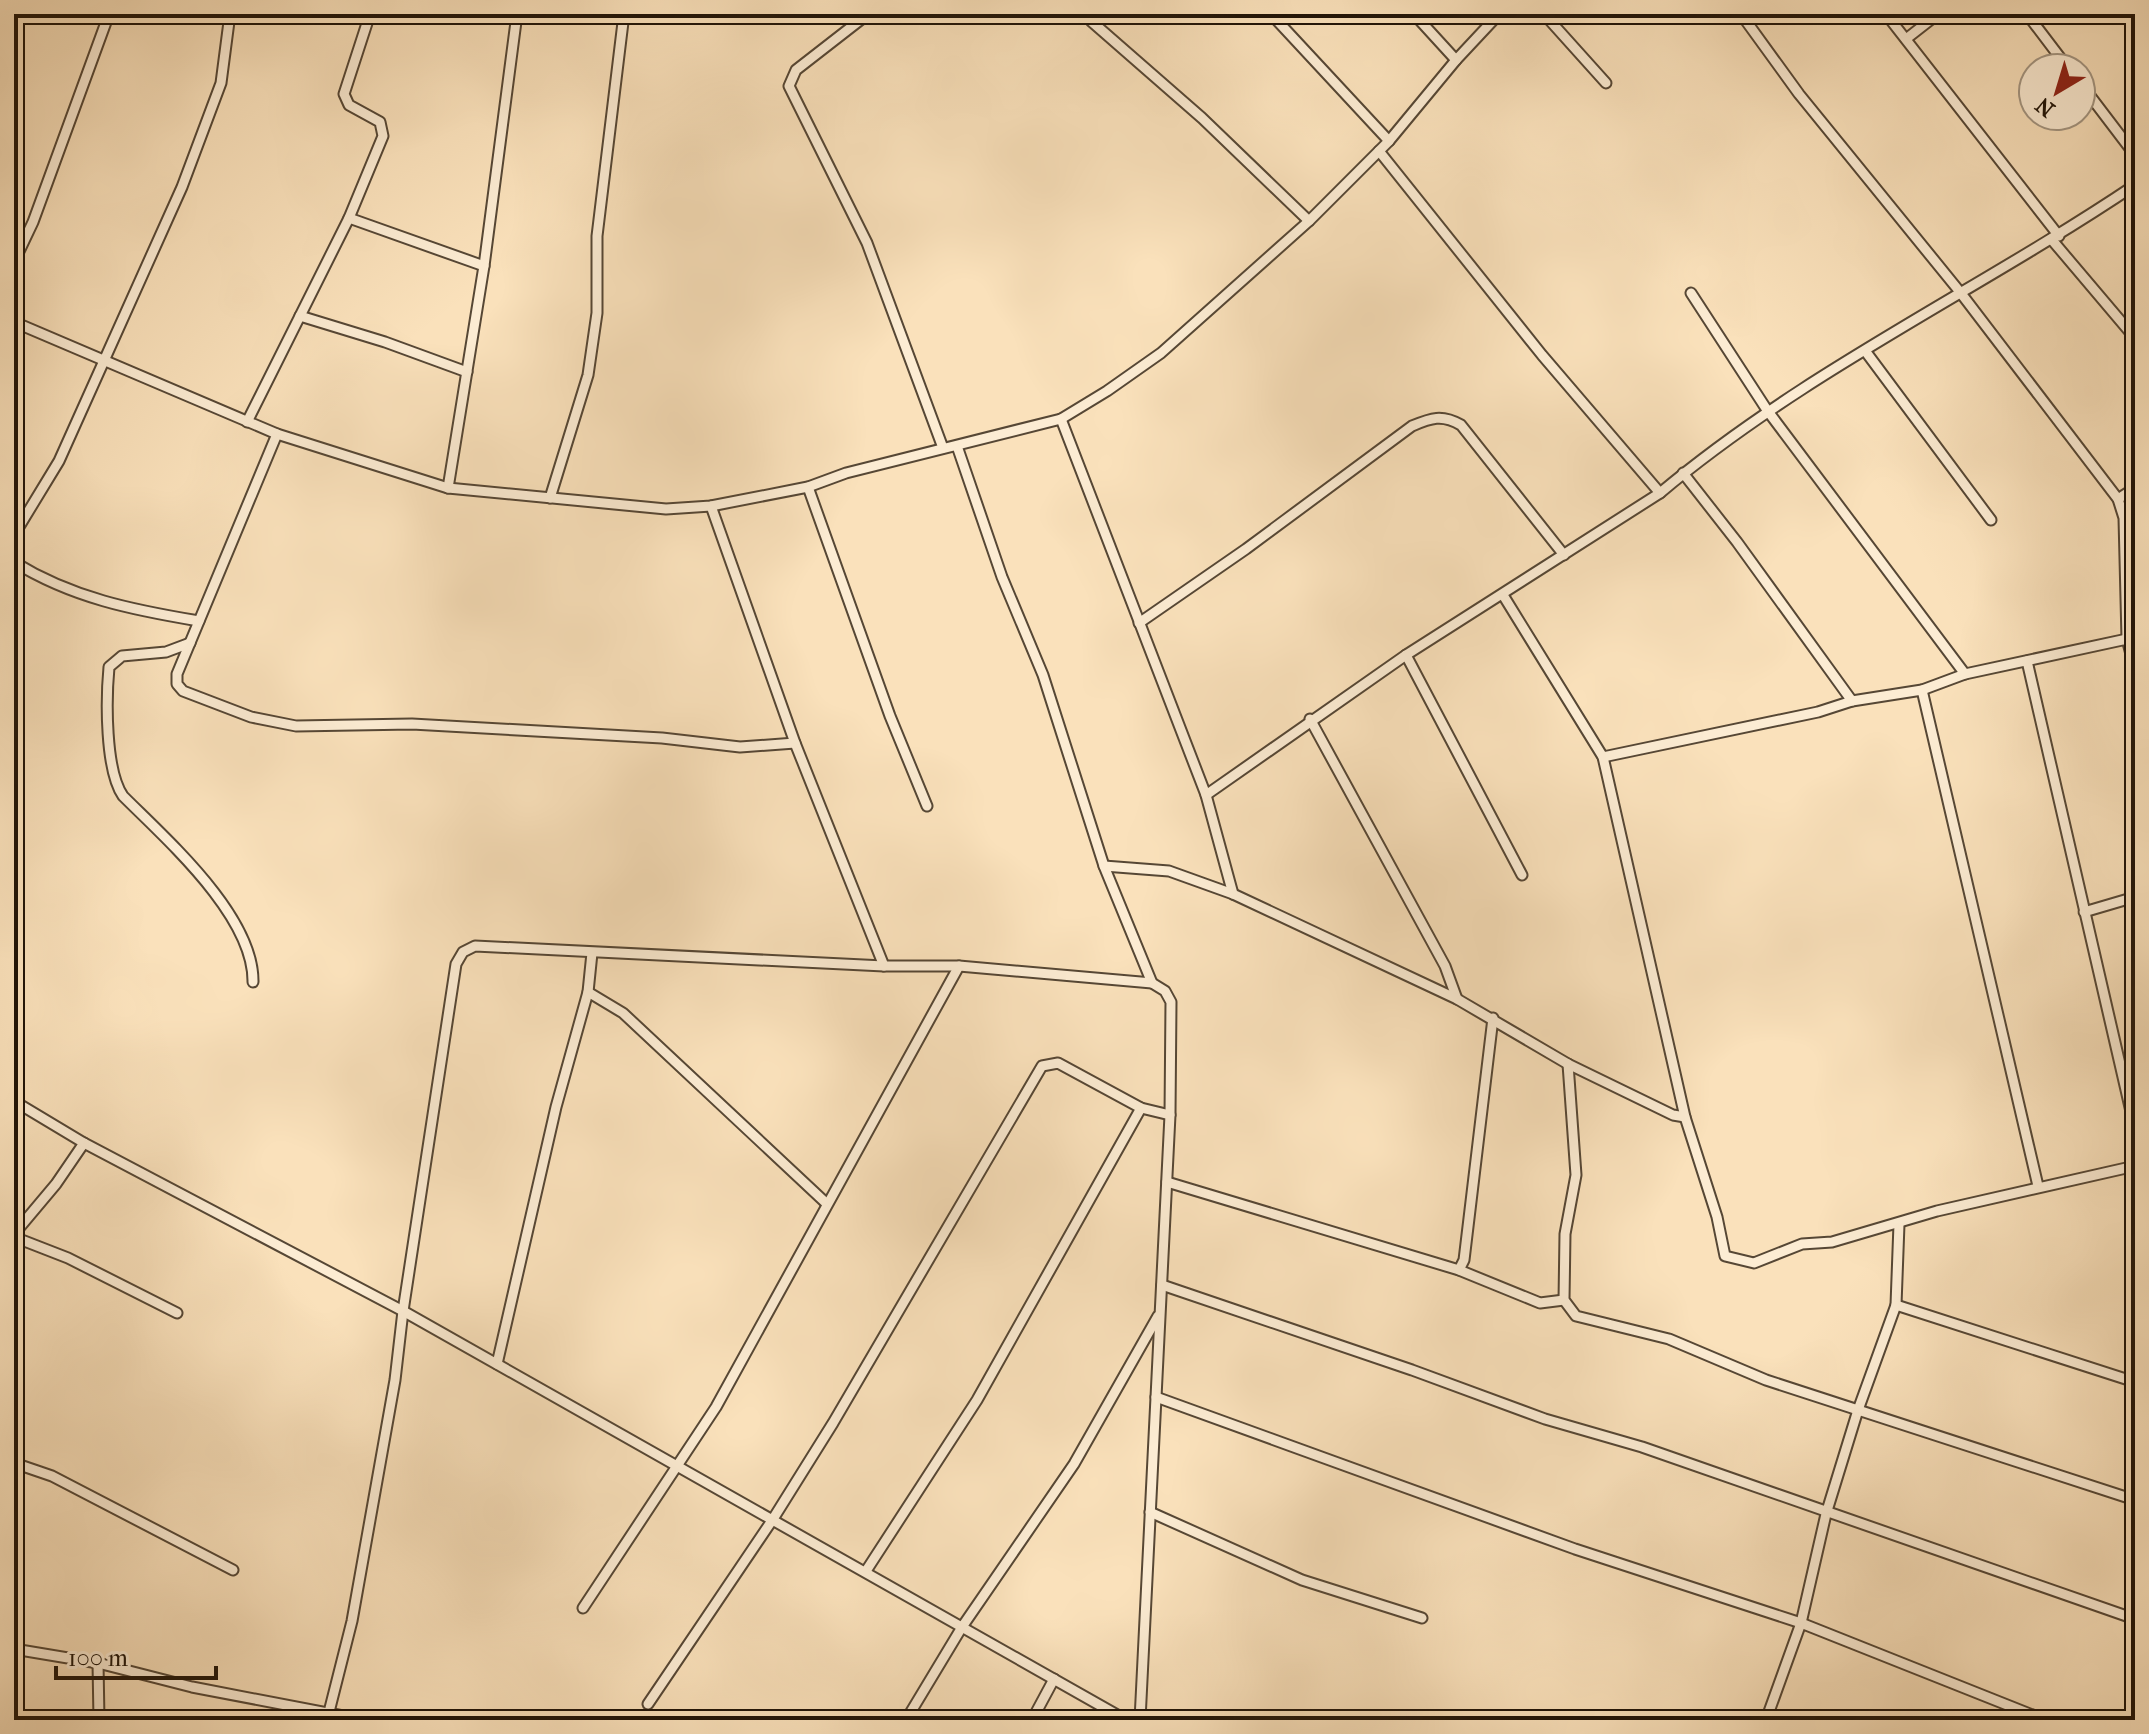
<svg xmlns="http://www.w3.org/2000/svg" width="2149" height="1734" font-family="'IM FELL French Canon',serif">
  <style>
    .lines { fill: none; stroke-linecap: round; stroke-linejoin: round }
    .street-casing { stroke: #564735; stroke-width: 13 }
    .street { stroke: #fcecd3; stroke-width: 9 }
  </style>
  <rect width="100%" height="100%" fill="#fae1bb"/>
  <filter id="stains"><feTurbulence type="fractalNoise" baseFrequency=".0025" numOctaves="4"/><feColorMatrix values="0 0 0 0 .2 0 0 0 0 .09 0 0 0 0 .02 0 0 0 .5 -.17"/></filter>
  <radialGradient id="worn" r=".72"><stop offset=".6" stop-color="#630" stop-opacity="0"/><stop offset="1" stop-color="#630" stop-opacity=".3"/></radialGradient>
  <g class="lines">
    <g class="street-casing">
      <g id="street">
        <polyline points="868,14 796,70 789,86 867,243 943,448"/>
        <polyline points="1271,14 1389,141"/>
        <polyline points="1414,14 1456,60"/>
        <polyline points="1544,14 1606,83"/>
        <polyline points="1741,14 1799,94 1960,292 2118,499 2124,518 2127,639 2135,670"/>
        <polyline points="1886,14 2059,236"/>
        <polyline points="2027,14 2068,68"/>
        <polyline points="1091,21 1202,118 1309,221"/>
        <polyline points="1906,39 1938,14"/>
        <polyline points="2081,84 2135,155"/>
        <path d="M1379,151l163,204 118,138c145,-122 319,-203 475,-308"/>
        <polyline points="349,218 484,266"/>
        <polyline points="2052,240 2135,338"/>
        <polyline points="14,262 33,222 109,14"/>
        <polyline points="1691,293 1767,410 1965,674"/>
        <polyline points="300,316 385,342 467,372"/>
        <polyline points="14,322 277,434 448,488 666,509 711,506 808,487 846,473 1061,419 1107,391 1161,353 1309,221 1389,141 1456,60 1499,14"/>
        <polyline points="1866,352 1991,520"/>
        <polyline points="1061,419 1206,795 1233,894"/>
        <polyline points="247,422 349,218 383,136 380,122 349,105 344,94 370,14"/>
        <polyline points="277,434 177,674 177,684 183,691 251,717 296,726 412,724 662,738 740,747 795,743"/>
        <polyline points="957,446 1002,577 1043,675 1104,866 1152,983"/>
        <polyline points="1683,473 1737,542 1852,701"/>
        <polyline points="808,487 890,716 927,806"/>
        <polyline points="448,488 484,266 517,14"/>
        <polyline points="550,498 588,375 597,313 597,236 624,14"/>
        <polyline points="2118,499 2135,488"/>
        <polyline points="711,506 795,743 884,966"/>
        <polyline points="14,535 59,461 182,187 221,83 230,14"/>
        <path d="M14,562c58,36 119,48 185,59"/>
        <polyline points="1503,595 1603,757 1685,1117 1717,1217 1725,1256 1754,1263 1802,1244 1832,1242 1937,1211 2135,1166"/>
        <path d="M1139,623l107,-74 166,-123c19,-8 30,-12 49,-1l103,130"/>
        <path d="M190,643l-24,9 -44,4 -13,11c-3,32 -4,103 14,129 44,44 131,120 130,186"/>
        <polyline points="1406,655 1522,875"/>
        <polyline points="2027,661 2135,1129"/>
        <polyline points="1922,690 2038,1186"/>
        <polyline points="1310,719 1445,966 1457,999"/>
        <polyline points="1603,757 1818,712 1852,701 1922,690 1965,674 2127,639"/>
        <polyline points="1206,795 1406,655 1660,493"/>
        <polyline points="1104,866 1169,871 1233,894 1457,999 1568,1064 1673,1115 1685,1117"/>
        <polyline points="2084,912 2135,897"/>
        <polyline points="588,992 623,1013 826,1203"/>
        <polyline points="1568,1064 1576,1175 1565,1234 1564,1300 1576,1316 1669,1339 1766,1380 2135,1500"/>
        <polyline points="14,1101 84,1143 403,1311 1126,1720"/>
        <polyline points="1167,1182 1459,1270 1540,1303 1564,1300"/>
        <polyline points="14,1234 56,1184 84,1143"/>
        <polyline points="14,1237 68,1258 177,1313"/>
        <polyline points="1459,1270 1464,1260 1493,1018"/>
        <polyline points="1162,1285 1412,1370 1545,1419 1642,1447 2135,1619"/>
        <polyline points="1896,1305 2135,1382"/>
        <polyline points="497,1364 556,1107 588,992 592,953"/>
        <polyline points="1156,1397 1575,1549 1801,1623 2045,1720"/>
        <polyline points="14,1463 52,1476 233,1570"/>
        <polyline points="1150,1512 1302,1580 1422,1618"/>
        <polyline points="866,1571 977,1400 1141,1108"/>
        <polyline points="583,1608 716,1407 959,966"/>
        <polyline points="14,1649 98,1663 192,1687 364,1720"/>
        <polyline points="98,1663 99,1720"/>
        <polyline points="648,1704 773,1519 833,1423 1042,1066 1058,1063 1141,1108 1170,1115"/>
        <polyline points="329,1712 352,1621 395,1380 403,1311 456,964 463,952 475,946 884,966 959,966 1152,983 1165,991 1171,1002 1170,1115 1140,1720"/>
        <polyline points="906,1720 962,1627 1074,1464 1158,1316"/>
        <polyline points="1032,1720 1054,1679"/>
        <polyline points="1766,1720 1801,1623 1826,1514 1858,1410 1896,1305 1899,1224"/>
      </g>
    </g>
    <use href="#street" class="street"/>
  </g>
  <rect width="2149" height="1734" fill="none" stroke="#fae1bb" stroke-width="48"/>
  <rect x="16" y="16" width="2117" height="1702" fill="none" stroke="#201408" stroke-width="4"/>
  <rect x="24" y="24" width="2101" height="1686" fill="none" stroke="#201408" stroke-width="2"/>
  <g transform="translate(2057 92) rotate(218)"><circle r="38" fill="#fcecd3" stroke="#a49682" stroke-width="2"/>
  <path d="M0-6L14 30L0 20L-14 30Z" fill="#8f2418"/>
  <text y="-12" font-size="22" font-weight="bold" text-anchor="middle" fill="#201408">N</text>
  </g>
  <path d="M56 1666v12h160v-12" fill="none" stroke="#201408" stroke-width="4"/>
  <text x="68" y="1666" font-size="24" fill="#201408" stroke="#fcecd3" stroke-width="6" paint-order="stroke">100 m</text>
  <rect width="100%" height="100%" filter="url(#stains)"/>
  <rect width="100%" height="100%" fill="url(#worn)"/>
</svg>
